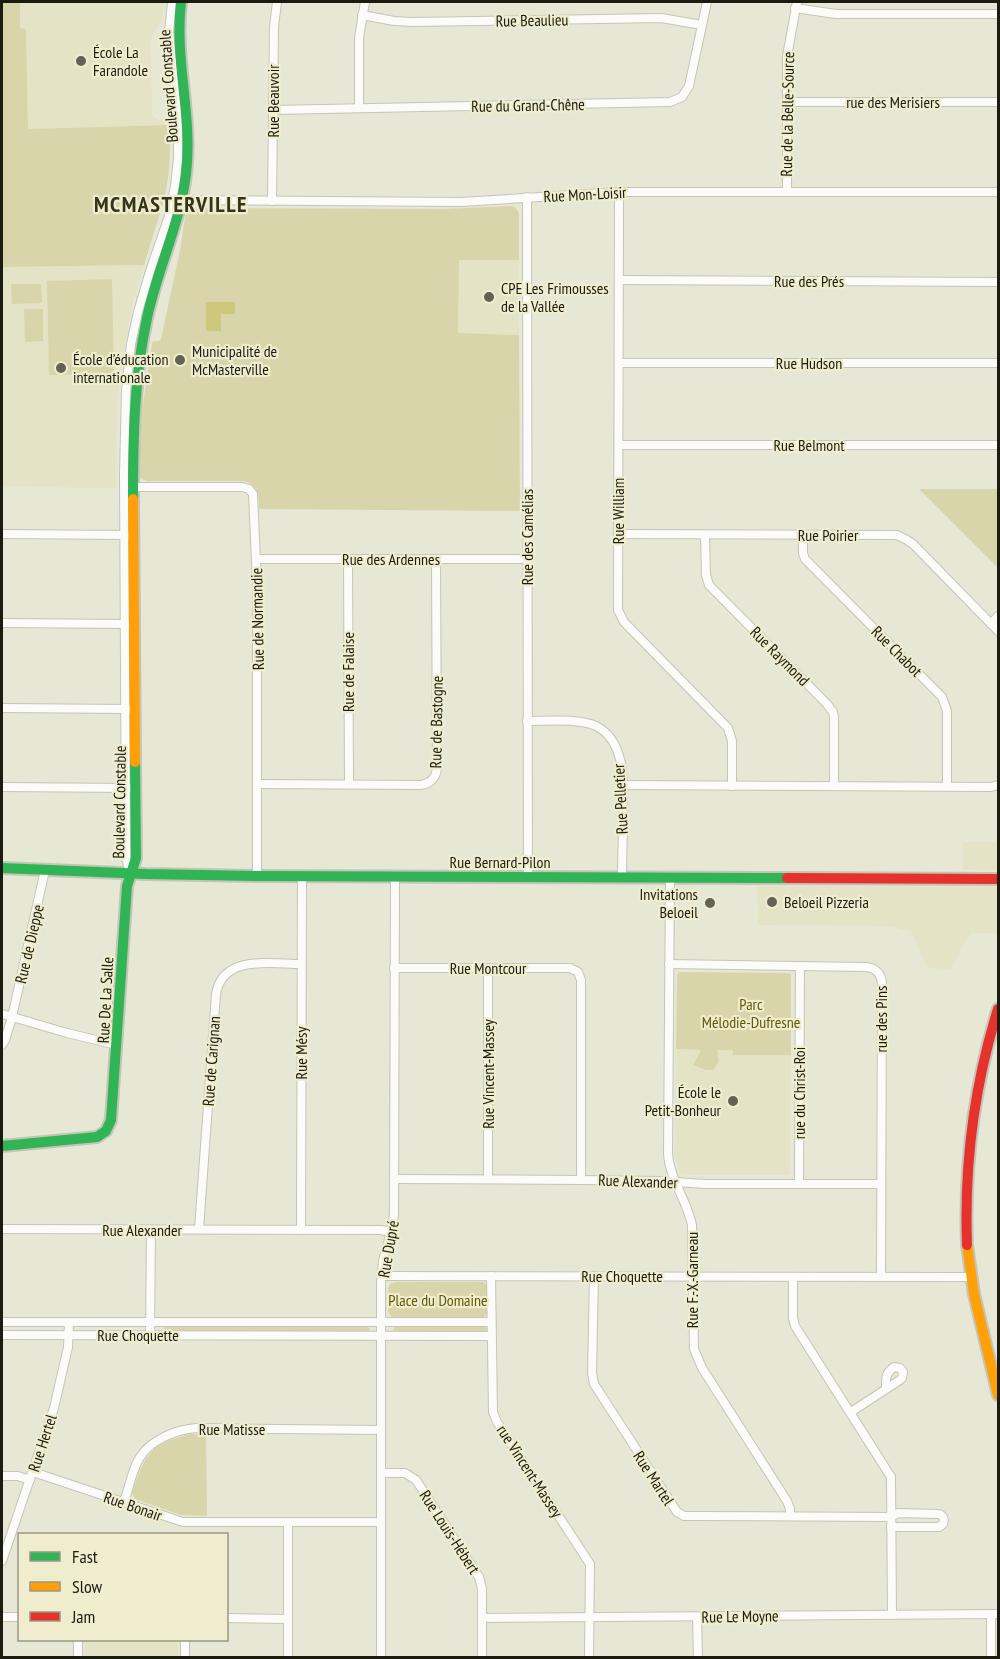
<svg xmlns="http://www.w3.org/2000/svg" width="1000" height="1659" font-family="'PT Sans Narrow',sans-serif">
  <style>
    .built { fill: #e5e3c6 }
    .green { fill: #d8d5ab }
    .water { fill: #cec87d }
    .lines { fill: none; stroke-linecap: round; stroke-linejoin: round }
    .street-casing { stroke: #c5c5b7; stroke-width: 10 }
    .fast-casing { stroke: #c5c5b7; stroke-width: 14 }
    .slow-casing { stroke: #c5c5b7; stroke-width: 14 }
    .jam-casing { stroke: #c5c5b7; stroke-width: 14 }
    .street { stroke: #fbfbf9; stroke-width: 8 }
    .fast { stroke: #30b455; stroke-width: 10 }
    .slow { stroke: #ff9f0a; stroke-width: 10 }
    .jam { stroke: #e5322d; stroke-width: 10 }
    .poi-dot { fill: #636255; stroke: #efedce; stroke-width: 2 }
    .labels { text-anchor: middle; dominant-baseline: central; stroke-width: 4.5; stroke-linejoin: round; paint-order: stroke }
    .street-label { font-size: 16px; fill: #1c1b10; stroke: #efedce }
    .poi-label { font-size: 16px; fill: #1c1b10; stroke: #efedce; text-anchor: start }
    .park-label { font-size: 16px; fill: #5f590c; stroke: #efedce }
    .district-label { font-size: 22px; font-weight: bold; letter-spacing: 1.5px; fill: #36341a; stroke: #efedce }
  </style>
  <rect width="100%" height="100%" fill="#e7e7d6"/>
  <g class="built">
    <polygon points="20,2 165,2 162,21 153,34 151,43 152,113 154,117 171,125 27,129 26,29 20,29"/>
    <polygon points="458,260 519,260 519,335 458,334"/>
    <polygon points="144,265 131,310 120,377 117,402 116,488 2,487 2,267"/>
    <rect x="963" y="842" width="35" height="28"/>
    <polygon points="757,886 998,887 998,933 971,933 950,969 927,968 911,931 885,926 758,925"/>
    <polygon points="676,1049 734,1050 734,1055 791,1055 790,1173 789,1175 688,1175 680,1173 675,1155"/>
    <rect x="85" y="1640" width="93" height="17"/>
  </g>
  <g class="green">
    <polygon points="2,2 20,2 20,28 26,29 28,129 171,125 169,170 165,197 144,265 2,267"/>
    <path d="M510,206l5,1 4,6v47h-60l-1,73 61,2 1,176 -261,-2c0,-14 -1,-24 -15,-28h-98l-7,-4 1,-66 3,-7 9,-61 1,-2h6l2,-2 19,-89 6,-40 7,-2 251,1z"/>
    <polygon points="112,279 114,374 49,375 47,281"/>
    <polygon points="11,284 41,284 42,303 12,304"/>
    <polygon points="24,309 43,309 43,341 25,342"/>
    <polygon points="919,489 998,489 998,568"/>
    <polygon points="679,972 790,973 791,976 791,1055 733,1055 733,1050 717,1050 719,1061 713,1070 706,1070 693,1065 701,1050 676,1049 677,975"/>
    <polygon points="395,1282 483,1282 485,1283 487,1287 487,1314 482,1318 393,1318 388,1312 388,1288 390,1284"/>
    <polygon points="165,1326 367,1326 370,1329 367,1333 165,1333 163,1330"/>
    <polygon points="397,1326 484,1326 487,1329 485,1333 395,1333 393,1329"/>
    <path d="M190,1434h16l1,82 -26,-1 -46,-16 -3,-6c13,-38 16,-48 58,-59z"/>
  </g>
  <polygon class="water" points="206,302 235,302 235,314 221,314 221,331 206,331"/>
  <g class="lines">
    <g class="street-casing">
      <g id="street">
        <polyline points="795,8 836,14 998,14"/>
        <polyline points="362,15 394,21 412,22 661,18 702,25"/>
        <polyline points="787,102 998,102"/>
        <polyline points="359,108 359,38 365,2"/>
        <polyline points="273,110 670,102 682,97 689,86 707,2"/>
        <polyline points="619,192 618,610 624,622 728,728 732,741 732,786"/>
        <polyline points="787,192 787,56 797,2"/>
        <polyline points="527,197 528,877"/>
        <polyline points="177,200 461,202 619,192 998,192"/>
        <polyline points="272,201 274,27 277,2"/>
        <polyline points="619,280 998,282"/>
        <polyline points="619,363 998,363"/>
        <polyline points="619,445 998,445"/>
        <polyline points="129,487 242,487 249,489 253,494 257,584 257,876"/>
        <polyline points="2,534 129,535"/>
        <polyline points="618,534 897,535 907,540 913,544 998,631"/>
        <polyline points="705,535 706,575 709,585 827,704 833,712 834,717 834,786"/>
        <polyline points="803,535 803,553 805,559 942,697 947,711 947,786"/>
        <polyline points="256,559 527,559"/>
        <polyline points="348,559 349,784"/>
        <polyline points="2,623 129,624"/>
        <polyline points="991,624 998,616"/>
        <polyline points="2,708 129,709"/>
        <path d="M527,721c20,0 51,-3 69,5 32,16 27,62 27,92 0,20 -1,40 -1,59"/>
        <path d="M258,784l163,1c10,-2 15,-7 16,-17l-1,-209"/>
        <polyline points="623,785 991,787 998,785"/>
        <polyline points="2,787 131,788"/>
        <polyline points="130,874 126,858 124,475 126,391 131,344 138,312 150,271 169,216 175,186 178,159 178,118 169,32 172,2"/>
        <path d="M670,878l-2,276c2,26 19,46 24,71l2,124 8,19 85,133 3,8v7"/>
        <path d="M669,964l197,3c11,1 16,8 16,18l-1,292"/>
        <polyline points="394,968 570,968 578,972 581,980 581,1180"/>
        <polyline points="488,968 488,1179"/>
        <polyline points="2,1014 67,1033 117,1045"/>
        <polyline points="2,1045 5,1040 12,1017 45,870"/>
        <polyline points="394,1179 581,1180 661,1181 705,1184 881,1184"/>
        <polyline points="799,1184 800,966"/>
        <polyline points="2,1229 381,1230 391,1232"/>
        <path d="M199,1229l17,-235c7,-40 55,-30 85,-30"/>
        <polyline points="301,1230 302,877"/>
        <polyline points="382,1276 971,1277"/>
        <polyline points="491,1276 493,1412 497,1422 590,1564 589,1658"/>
        <path d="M594,1276l-2,97 2,11 83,128 7,4h11l196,1 7,-4 39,1c6,0 8,5 6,10l-4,3h-48"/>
        <polyline points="793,1277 793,1318 795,1326 891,1477 892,1615"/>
        <polyline points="2,1322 491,1322"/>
        <polyline points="2,1335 491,1336"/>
        <polyline points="150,1335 151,1230"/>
        <path d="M851,1412l49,-32 2,-2 1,-6 -3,-4 -6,-1c-9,6 -8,12 -8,22"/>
        <polyline points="33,1472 183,1522 381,1522"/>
        <polyline points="381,1473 405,1473 416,1480 479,1577 482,1589 482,1658"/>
        <polyline points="2,1476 18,1476 30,1480"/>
        <path d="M124,1502c10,-29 9,-50 40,-65 10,-5 20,-8 32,-9l185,2"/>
        <polyline points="2,1561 54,1408 68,1347 69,1322"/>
        <polyline points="2,1617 20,1617"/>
        <polyline points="697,1617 698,1658"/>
        <polyline points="226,1618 288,1619"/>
        <polyline points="482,1618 998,1614"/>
        <polyline points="78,1658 78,1640"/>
        <polyline points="185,1658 185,1640"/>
        <polyline points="288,1658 288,1522"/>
        <polyline points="381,1658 381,1283 383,1261 392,1228 394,1214 395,877"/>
        <polyline points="991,1658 991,1614"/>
      </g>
    </g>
    <g class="fast-casing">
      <g id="fast">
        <path d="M133,499c0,-60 1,-121 14,-181 10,-48 33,-94 39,-144 7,-58 -12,-114 -5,-172"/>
        <polyline points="2,868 146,874 257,876 787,878"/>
        <polyline points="2,1146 97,1137 106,1131 111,1120 127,886 136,858 135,762"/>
      </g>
    </g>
    <g class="slow-casing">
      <g id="slow">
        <polyline points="133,499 135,762"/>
        <polyline points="967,1245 974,1294 998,1395"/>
      </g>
    </g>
    <g class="jam-casing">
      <g id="jam">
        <polyline points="787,878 998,879"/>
        <path d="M967,1245c-3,-81 7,-159 31,-236"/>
      </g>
    </g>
    <use href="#street" class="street"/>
    <use href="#fast" class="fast"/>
    <use href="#slow" class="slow"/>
    <use href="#jam" class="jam"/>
  </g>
  <g class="poi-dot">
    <circle cx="81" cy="61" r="6"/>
    <circle cx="489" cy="297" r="6"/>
    <circle cx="180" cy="360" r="6"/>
    <circle cx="61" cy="368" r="6"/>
    <circle cx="772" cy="902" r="6"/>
    <circle cx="710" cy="903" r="6"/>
    <circle cx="733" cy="1101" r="6"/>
  </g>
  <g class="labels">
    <g class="street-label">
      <text transform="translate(532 20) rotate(-1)">Rue Beaulieu</text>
      <text transform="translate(168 86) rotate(-94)">Boulevard Constable</text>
      <text transform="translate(273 101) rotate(-90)">Rue Beauvoir</text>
      <text x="893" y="102">rue des Merisiers</text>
      <text transform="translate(528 105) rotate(-1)">Rue du Grand-Chêne</text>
      <text transform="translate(787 114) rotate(-89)">Rue de la Belle-Source</text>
      <text transform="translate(585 194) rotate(-3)">Rue Mon-Loisir</text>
      <text x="809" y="281">Rue des Prés</text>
      <text x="809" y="363">Rue Hudson</text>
      <text x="809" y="445">Rue Belmont</text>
      <text transform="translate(618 511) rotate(-90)">Rue William</text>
      <text x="828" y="535">Rue Poirier</text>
      <text transform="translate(527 537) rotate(-90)">Rue des Camélias</text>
      <text x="391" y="559">Rue des Ardennes</text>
      <text transform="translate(257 619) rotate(-91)">Rue de Normandie</text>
      <text transform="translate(897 651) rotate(45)">Rue Chabot</text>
      <text transform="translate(780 656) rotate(45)">Rue Raymond</text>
      <text transform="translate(348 672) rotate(-90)">Rue de Falaise</text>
      <text transform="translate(436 722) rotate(-89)">Rue de Bastogne</text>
      <text transform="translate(620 799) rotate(-93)">Rue Pelletier</text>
      <text transform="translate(119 802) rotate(-89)">Boulevard Constable</text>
      <text x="500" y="862">Rue Bernard-Pilon</text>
      <text transform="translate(29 944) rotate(-77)">Rue de Dieppe</text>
      <text x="488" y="968">Rue Montcour</text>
      <text transform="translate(105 1000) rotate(-87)">Rue De La Salle</text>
      <text transform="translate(881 1019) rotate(-90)">rue des Pins</text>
      <text transform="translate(301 1053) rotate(-90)">Rue Mésy</text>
      <text transform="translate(211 1061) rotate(-86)">Rue de Carignan</text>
      <text transform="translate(488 1074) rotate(-90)">Rue Vincent-Massey</text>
      <text transform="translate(799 1093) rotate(-90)">rue du Christ-Roi</text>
      <text transform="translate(638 1181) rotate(2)">Rue Alexander</text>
      <text x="142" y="1230">Rue Alexander</text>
      <text transform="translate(388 1249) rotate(-80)">Rue Dupré</text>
      <text x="622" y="1276">Rue Choquette</text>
      <text transform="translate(692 1280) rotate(-90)">Rue F.-X.-Garneau</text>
      <text x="138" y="1335">Rue Choquette</text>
      <text x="232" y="1429">Rue Matisse</text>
      <text transform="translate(42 1443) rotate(-72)">Rue Hertel</text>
      <text transform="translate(530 1471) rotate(57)">rue Vincent-Massey</text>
      <text transform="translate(654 1478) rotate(57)">Rue Martel</text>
      <text transform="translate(133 1506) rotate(19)">Rue Bonair</text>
      <text transform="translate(450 1532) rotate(57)">Rue Louis-Hébert</text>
      <text transform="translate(740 1616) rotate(-1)">Rue Le Moyne</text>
    </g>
    <g class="poi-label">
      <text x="93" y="52">École La<tspan x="93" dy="18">Farandole</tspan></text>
      <text x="501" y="288">CPE Les Frimousses<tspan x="501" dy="18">de la Vallée</tspan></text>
      <text x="192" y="351">Municipalité de<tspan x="192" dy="18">McMasterville</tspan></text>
      <text x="73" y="359">École d’éducation<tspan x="73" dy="18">internationale</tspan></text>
      <text x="698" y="894" text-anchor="end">Invitations<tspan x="698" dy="18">Beloeil</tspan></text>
      <text x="784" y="902">Beloeil Pizzeria</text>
      <text x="721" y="1092" text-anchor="end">École le<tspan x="721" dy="18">Petit-Bonheur</tspan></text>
    </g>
    <g class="park-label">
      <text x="751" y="1004">Parc<tspan x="751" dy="18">Mélodie-Dufresne</tspan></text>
      <text x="438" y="1300">Place du Domaine</text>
    </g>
    <g class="district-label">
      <text x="171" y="204">MCMASTERVILLE</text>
    </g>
  </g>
  <rect width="1000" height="1659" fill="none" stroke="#1c1b10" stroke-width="6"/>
  <rect x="18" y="1533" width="210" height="108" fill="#efedce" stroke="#9b9982" stroke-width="1.5"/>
  <rect x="30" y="1552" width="30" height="9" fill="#30b455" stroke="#9b9982" stroke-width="1.5"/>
  <text x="72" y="1563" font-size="18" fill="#1c1b10">Fast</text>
  <rect x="30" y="1582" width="30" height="9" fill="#ff9f0a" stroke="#9b9982" stroke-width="1.5"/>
  <text x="72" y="1593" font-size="18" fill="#1c1b10">Slow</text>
  <rect x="30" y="1612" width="30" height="9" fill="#e5322d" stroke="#9b9982" stroke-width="1.5"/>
  <text x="72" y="1623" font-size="18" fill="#1c1b10">Jam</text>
</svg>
